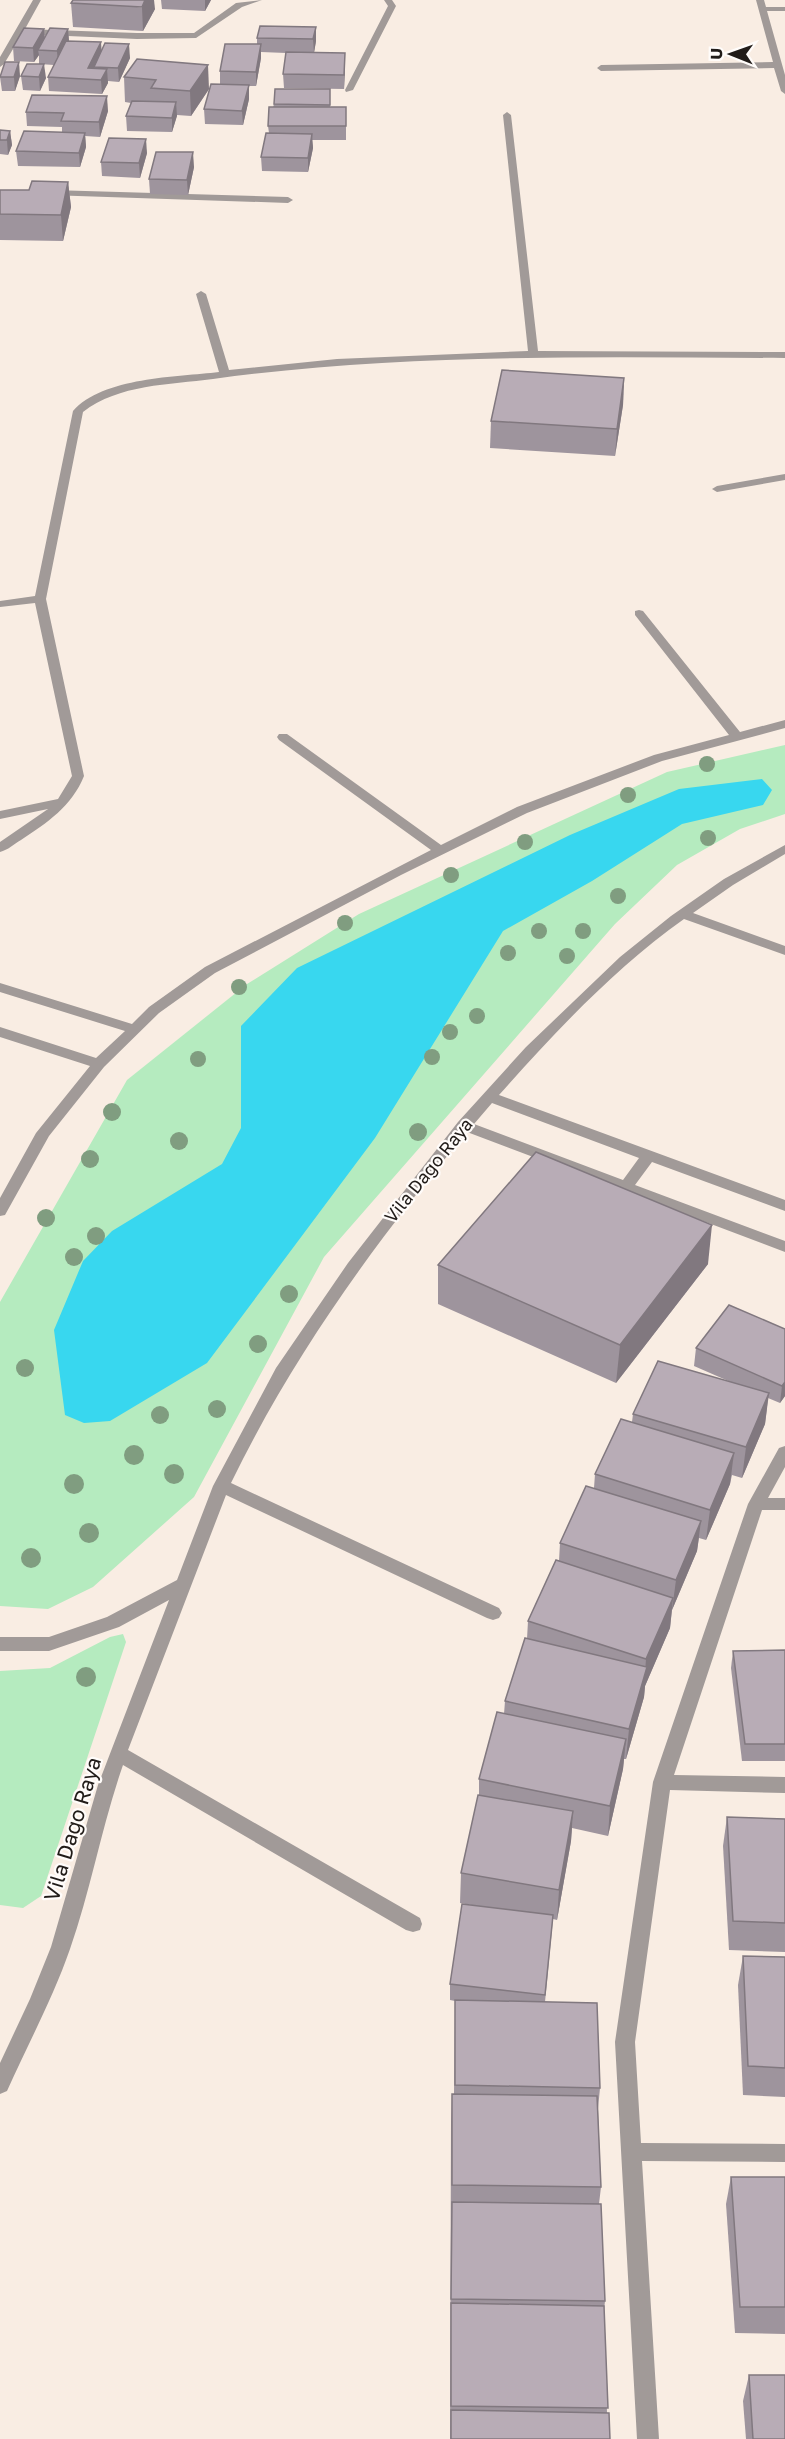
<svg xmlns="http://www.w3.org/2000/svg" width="785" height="2439" font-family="'Golos Text',sans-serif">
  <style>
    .green { fill: #b5ebbf }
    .water { fill: #38d7ef }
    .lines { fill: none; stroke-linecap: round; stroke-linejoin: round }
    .street { fill: #a19a98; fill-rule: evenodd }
    .tree { fill: #809d80 }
    .wall { fill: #9e949d }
    .shaded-wall { fill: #81787f }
    .building { fill: #b8acb6; stroke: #81787f; stroke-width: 1.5 }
    .labels { text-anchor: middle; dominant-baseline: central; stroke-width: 4.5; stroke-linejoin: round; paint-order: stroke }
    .street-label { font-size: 18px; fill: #211c19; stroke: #fffcfa }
    .near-street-label { font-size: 21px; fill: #211c19; stroke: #fffcfa }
  </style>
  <rect width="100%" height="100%" fill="#f9ede3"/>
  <g class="green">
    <polygon points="785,745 785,814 740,829 677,865 615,924 324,1257 194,1497 93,1587 48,1609 0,1606 0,1302 127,1080 247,984 359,914 667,772"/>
    <polygon points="123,1634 126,1642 41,1896 23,1908 0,1905 0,1671 50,1668 110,1637"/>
  </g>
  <polygon class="water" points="762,779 772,790 763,805 682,824 592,881 503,931 375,1138 207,1363 110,1421 84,1423 65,1415 54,1330 83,1261 112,1231 222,1164 241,1128 241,1026 297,968 570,835 679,789"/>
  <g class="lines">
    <g class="street">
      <polygon points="33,0 41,0 25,29 137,33 194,33 236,3 262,0 242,7 196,38 137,39 22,34 4,64 0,67 0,57"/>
      <polygon points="384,0 392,0 396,6 353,90 346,92 345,90 388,6"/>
      <polygon points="756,0 764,0 766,7 785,7 785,11 767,11 785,75 785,94 781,91 774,68 601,71 597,68 601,65 773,62"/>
      <path d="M507,112l4,3 27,236 247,1v6c-191,-1 -382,-5 -572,21 -44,6 -94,5 -130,33l-37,187 38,177c-12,30 -37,47 -63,64 -7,4 -13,10 -21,12v-10l48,-33 -48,10v-8l58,-12 14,-23 -37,-173 -35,4v-6l35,-5 38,-185c30,-34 104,-34 146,-39l-23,-78 5,-3 5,3 23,76 108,-11 191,-8 -25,-236z"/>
      <polygon points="51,190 288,197 293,200 288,203 48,195 48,191"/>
      <polygon points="785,474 785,480 717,492 712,489 717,486"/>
      <polygon points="639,610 643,611 740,732 785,720 785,728 662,761 527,813 401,875 215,973 159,1013 104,1067 49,1136 5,1215 0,1216 0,1198 36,1133 90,1066 0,1037 0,1027 96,1058 125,1031 0,992 0,983 132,1024 149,1007 205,967 431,850 279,740 277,737 279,734 287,734 441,845 517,807 654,755 729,735 635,615 635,611"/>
      <path d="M785,845v9l-52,31 -40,28 92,33v9l-101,-36c-69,49 -129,113 -185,176l286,105v11l-133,-49 -17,23 150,56v11l-318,-120c-91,109 -174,223 -236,351l268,125 3,5 -3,5 -6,2 -6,-2 -261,-123 -98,255 292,168 2,6 -2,6 -7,2 -7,-2 -283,-165c-21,60 -32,124 -53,184 -17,49 -42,95 -63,142l-7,3v-31l30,-64 21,-52 47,-162 71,-185 -50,27 -70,24h-49v-14h49l58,-20 70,-37 36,-94 63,-118 72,-105 110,-141 68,-75 94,-90 51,-41 53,-37zM492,1103l147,55 -16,22 -149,-56z"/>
      <polygon points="785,1446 785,1467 768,1498 785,1498 785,1510 762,1510 674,1775 785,1777 785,1793 670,1790 635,2042 641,2143 785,2144 785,2162 642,2161 659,2439 637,2439 615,2042 653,1782 748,1504 779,1448"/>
    </g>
  </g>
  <g class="tree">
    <circle cx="707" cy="764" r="8"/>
    <circle cx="628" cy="795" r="8"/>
    <circle cx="708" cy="838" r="8"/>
    <circle cx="525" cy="842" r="8"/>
    <circle cx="451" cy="875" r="8"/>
    <circle cx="618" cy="896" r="8"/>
    <circle cx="345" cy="923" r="8"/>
    <circle cx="539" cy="931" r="8"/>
    <circle cx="583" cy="931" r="8"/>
    <circle cx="508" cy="953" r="8"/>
    <circle cx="567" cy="956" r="8"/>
    <circle cx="239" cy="987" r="8"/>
    <circle cx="477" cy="1016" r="8"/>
    <circle cx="450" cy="1032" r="8"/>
    <circle cx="432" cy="1057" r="8"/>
    <circle cx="198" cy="1059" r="8"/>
    <circle cx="112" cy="1112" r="9"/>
    <circle cx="418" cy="1132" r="9"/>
    <circle cx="179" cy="1141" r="9"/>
    <circle cx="90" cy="1159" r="9"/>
    <circle cx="46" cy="1218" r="9"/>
    <circle cx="96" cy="1236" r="9"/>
    <circle cx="74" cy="1257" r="9"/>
    <circle cx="289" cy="1294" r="9"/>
    <circle cx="258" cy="1344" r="9"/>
    <circle cx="25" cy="1368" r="9"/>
    <circle cx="217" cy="1409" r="9"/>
    <circle cx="160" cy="1415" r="9"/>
    <circle cx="134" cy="1455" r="10"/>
    <circle cx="174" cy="1474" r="10"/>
    <circle cx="74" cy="1484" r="10"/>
    <circle cx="89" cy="1533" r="10"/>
    <circle cx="31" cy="1558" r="10"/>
    <circle cx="86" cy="1677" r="10"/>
  </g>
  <g class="wall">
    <polygon points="73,0 155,9 143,31 73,27 71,3"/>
    <polygon points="161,0 211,0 205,11 162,9"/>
    <polygon points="316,27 316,41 314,52 345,67 344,89 284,88 283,74 286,53 261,52 261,58 256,86 249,86 249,99 243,125 205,124 204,109 220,84 220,71 257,44 257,38"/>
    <polygon points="44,29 45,38 68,29 69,41 101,42 101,51 130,58 119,82 108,81 108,83 102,94 49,91 48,77 54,65 39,64 39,55 34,62 14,61 13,47"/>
    <polygon points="137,59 209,89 191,116 177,115 172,132 127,131 126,116 131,103 125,102 124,77"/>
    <polygon points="27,64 46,78 40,91 23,90 21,76"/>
    <polygon points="20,76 15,91 2,91 0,77"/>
    <polygon points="330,89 330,107 346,107 346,140 312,140 313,148 308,172 262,171 261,157 269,133 268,126 274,104"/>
    <polygon points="108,111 100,137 85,136 86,147 80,167 18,166 16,151 62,132 62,127 27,126 26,112"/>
    <polygon points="0,130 10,131 12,145 8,155 0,154"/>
    <polygon points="147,153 140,178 102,176 101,162"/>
    <polygon points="194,167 188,195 150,194 149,179"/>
    <polygon points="68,182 71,207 63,241 0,240 0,190 29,190"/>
    <polygon points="624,378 623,405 615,456 490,448 491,421"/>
    <polygon points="708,1264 616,1383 438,1304 438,1265"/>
    <polygon points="785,1329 785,1396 780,1403 768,1398 765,1424 742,1478 732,1475 730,1484 706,1540 699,1538 697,1551 672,1610 670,1628 645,1686 644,1697 626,1759 624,1759 623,1769 608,1836 572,1828 571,1841 557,1920 553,1919 545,2002 600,2088 598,2109 601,2187 599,2204 605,2301 604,2311 607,2413 610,2439 450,2439 451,2122 452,2094 454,2094 455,2001 450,2000 450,1984 477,1906 460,1903 461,1873 479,1795 479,1779 504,1714 505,1701 527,1639 528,1621 559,1561 560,1543 594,1488 595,1474 632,1422 633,1414 733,1383 694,1366 696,1348"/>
    <polygon points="785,1650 785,1761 742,1761 731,1668 733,1651"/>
    <polygon points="727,1817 785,1819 785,1952 729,1950 723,1846"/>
    <polygon points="743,1956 785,1957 785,2097 743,2095 738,1985"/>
    <polygon points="731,2177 785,2177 785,2334 735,2333 726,2204"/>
    <polygon points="749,2375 785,2439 746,2439 743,2401"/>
  </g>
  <g class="shaded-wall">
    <polygon points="145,0 154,0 155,9 143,31 142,7"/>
    <polygon points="205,0 211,0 205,11"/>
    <polygon points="316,27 316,41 314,53 313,39"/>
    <polygon points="44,29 45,43 38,50 39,55 34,62 33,48"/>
    <polygon points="68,29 69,42 58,65 57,51"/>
    <polygon points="101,42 102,56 94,67 94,72 88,68"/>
    <polygon points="129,44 130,58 119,82 118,68"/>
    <polygon points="261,44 261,58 256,86 256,72"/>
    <polygon points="345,53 345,67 344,89 344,75"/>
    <polygon points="19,62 20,76 15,91 14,77"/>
    <polygon points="44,64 46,78 40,91 39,77"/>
    <polygon points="208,65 209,89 191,116 190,91"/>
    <polygon points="107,69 108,83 102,94 101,80"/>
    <polygon points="249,85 249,99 243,125 242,111"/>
    <polygon points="107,96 108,111 100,137 99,122"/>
    <polygon points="176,102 177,116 172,132 172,118"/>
    <polygon points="10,131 12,145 8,155 7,140"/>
    <polygon points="85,133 86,147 80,167 79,153"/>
    <polygon points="312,134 313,148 308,172 308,158"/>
    <polygon points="146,139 147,153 140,178 139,163"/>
    <polygon points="193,152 194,167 188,195 187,180"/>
    <polygon points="68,182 71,207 63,241 61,215"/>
    <polygon points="624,378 623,405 615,456 617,429"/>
    <polygon points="712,1225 708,1264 616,1383 620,1345"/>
    <polygon points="785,1382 785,1396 780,1403 782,1386"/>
    <polygon points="769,1393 765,1424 742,1478 746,1447"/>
    <polygon points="734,1453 730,1484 706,1540 710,1510"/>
    <polygon points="701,1521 697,1551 672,1610 676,1580"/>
    <polygon points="673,1598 670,1628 645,1686 644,1697 626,1759 629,1729 645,1673 646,1659"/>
    <polygon points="626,1739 623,1769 608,1836 610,1806"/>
    <polygon points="573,1811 571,1841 557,1920 559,1890"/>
  </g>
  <g class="building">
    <polygon points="73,0 145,0 142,7 71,3"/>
    <polygon points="260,26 316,27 313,39 257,38"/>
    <polygon points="24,28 44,29 33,48 13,47"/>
    <polygon points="50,28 68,29 57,51 38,50"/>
    <polygon points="66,41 101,42 88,68 107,69 101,80 48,77"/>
    <polygon points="105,43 129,44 118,68 94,67"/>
    <polygon points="225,44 261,44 256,72 220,71"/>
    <polygon points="286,52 345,53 344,75 283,74"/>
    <polygon points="137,59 208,65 190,91 151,88 156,80 124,77"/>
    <polygon points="5,62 19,62 14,77 0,77"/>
    <polygon points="27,64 44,64 39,77 21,76"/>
    <polygon points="211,84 249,85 242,111 204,109"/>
    <polygon points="275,89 330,89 330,105 274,104"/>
    <polygon points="32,95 107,96 99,122 61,121 64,113 26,112"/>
    <polygon points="132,101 176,102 172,118 126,116"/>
    <polygon points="269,107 346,107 346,126 268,126"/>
    <polygon points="0,130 10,131 7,140 0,140"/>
    <polygon points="24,131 85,133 79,153 16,151"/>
    <polygon points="266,133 312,134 308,158 261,157"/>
    <polygon points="109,138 146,139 139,163 101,162"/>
    <polygon points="156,152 193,152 187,180 149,179"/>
    <polygon points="32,181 68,182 61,215 0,214 0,190 29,190"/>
    <polygon points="502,370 624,378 617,429 491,421"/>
    <polygon points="536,1152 712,1225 620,1345 438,1265"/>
    <polygon points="729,1305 785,1329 785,1382 782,1386 696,1348"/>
    <polygon points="658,1361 769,1393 746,1447 633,1414"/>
    <polygon points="621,1419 734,1453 710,1510 595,1474"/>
    <polygon points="586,1486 701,1521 676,1580 560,1543"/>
    <polygon points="556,1560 673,1598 646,1659 528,1621"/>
    <polygon points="525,1638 647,1667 629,1729 505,1701"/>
    <polygon points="785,1650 785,1744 745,1744 733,1651"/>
    <polygon points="497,1712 626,1739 610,1806 479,1779"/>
    <polygon points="478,1795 573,1811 559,1890 461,1873"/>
    <polygon points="727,1817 785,1819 785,1923 733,1921"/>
    <polygon points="462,1904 553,1915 545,1995 450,1984"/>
    <polygon points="743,1956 785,1957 785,2068 748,2066"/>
    <polygon points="455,2000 597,2003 600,2088 455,2085"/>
    <polygon points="452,2094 597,2096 601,2187 452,2185"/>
    <polygon points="731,2177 785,2177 785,2307 740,2307"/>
    <polygon points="452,2202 601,2204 605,2301 451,2299"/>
    <polygon points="451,2303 604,2306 608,2408 451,2406"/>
    <polygon points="749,2375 785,2375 785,2439 753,2439"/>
    <polygon points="451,2410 609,2413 610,2439 451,2439"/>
  </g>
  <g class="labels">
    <g class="street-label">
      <text transform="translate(428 1170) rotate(-51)">Vila Dago Raya</text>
    </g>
    <g class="near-street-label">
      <text transform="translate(72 1829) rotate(-73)">Vila Dago Raya</text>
    </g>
  </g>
  <g transform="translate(731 54) rotate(271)" stroke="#fffcfa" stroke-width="4.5" paint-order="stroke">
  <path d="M0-4.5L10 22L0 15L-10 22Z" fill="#211c19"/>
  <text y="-9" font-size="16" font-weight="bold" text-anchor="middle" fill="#211c19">U</text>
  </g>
</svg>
